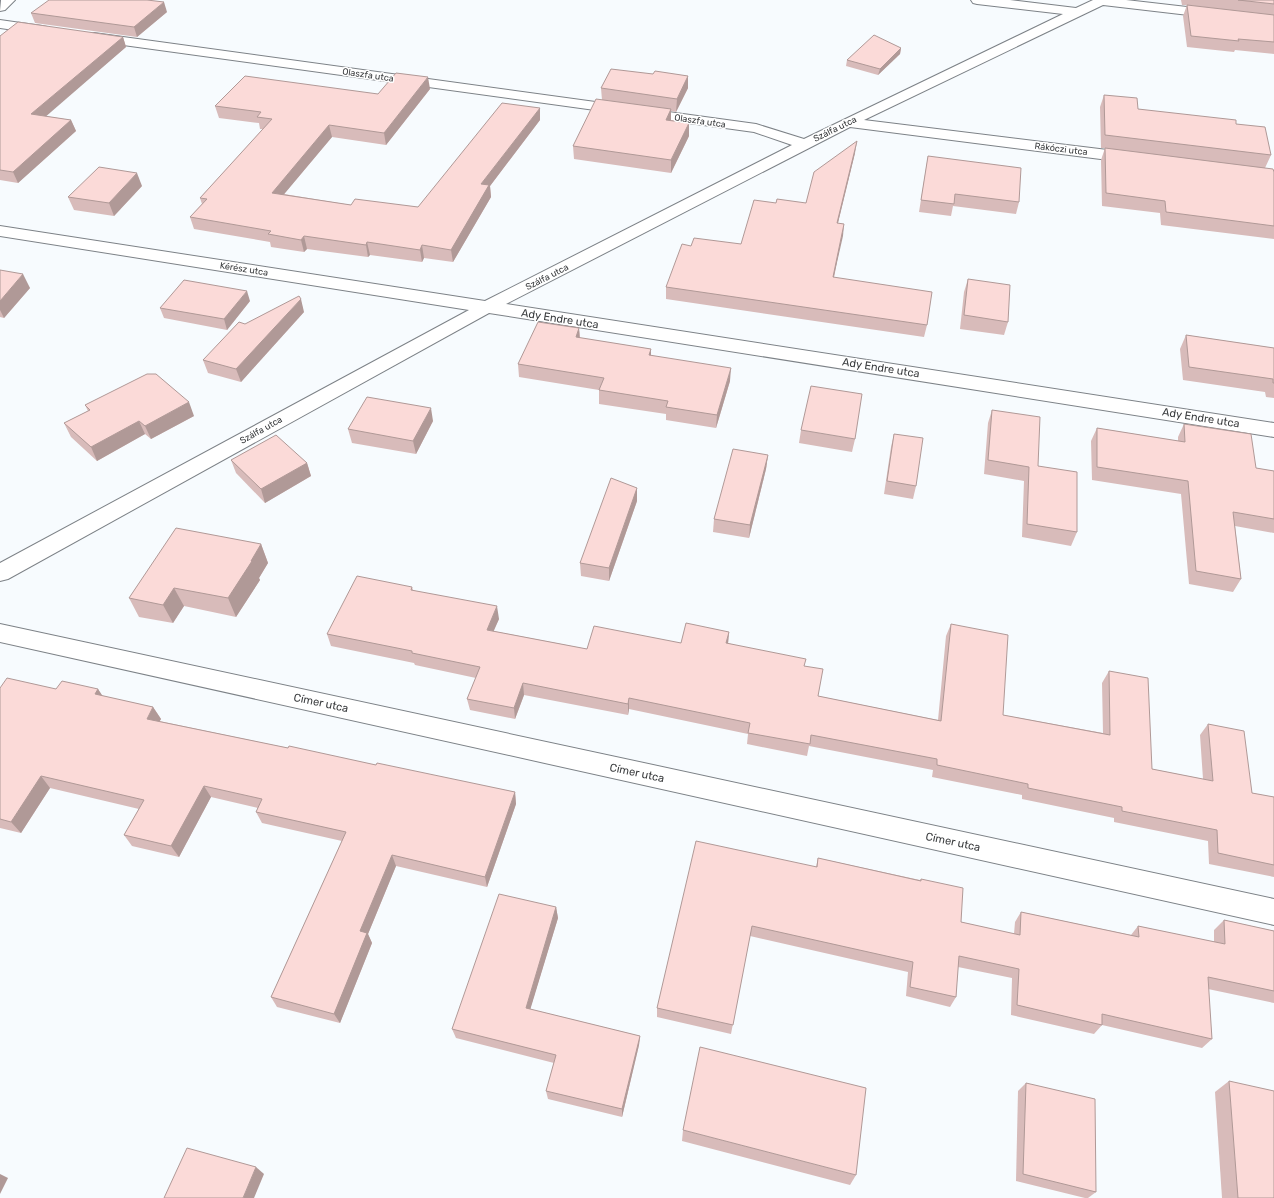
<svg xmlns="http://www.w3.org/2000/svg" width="1274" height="1198" font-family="Rubik,sans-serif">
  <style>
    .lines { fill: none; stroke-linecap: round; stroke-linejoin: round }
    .minor-casing { stroke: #7d8287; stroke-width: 2 }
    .minor { fill: #fff; fill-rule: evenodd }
    .wall { fill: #d8bbba }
    .shaded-wall { fill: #b09997 }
    .building { fill: #fbdad8; stroke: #b09997 }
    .labels { text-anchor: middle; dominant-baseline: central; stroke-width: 3; stroke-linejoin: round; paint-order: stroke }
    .far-street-label { font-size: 9px; fill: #393b3d; stroke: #fff }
    .street-label { font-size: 11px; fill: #393b3d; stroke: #fff }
  </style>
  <rect width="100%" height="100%" fill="#f7fbfe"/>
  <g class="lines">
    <g class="minor-casing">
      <g id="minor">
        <polygon points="1,0 15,0 5,10 0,11"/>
        <polygon points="971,0 1010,0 1076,8 1093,0 1126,0 1274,17 1274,25 1103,5 864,120 1132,153 1137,155 1140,158 1137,161 1132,163 850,127 506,304 1274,423 1274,437 489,313 8,579 0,581 0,563 469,310 0,236 0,226 485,301 792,145 754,132 94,41 89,40 87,37 89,34 94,33 756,124 804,139 1063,14 977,4 973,3"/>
        <polygon points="0,20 42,26 47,27 49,30 47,33 42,34 0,28"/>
        <polygon points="0,624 1274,899 1274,925 0,642"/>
      </g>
    </g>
    <use href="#minor" class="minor"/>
  </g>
  <g class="wall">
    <polygon points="1181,0 1274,0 1274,54 1235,50 1234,52 1187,47 1183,16 1187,5 1182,5"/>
    <polygon points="167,12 137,37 35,23 31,13"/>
    <polygon points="0,36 123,37 126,47 45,116 71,120 76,131 18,183 0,180"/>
    <polygon points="901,48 900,54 878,75 846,66 847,60"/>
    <polygon points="653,74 688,76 688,88 676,112 671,111 671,120 689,123 689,136 671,173 574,159 573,146 602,100 601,88"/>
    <polygon points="430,89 386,145 332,137 284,194 351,205 418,207 540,108 540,120 490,186 491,197 453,262 424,258 422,262 370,255 368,257 307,249 304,252 271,247 270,242 194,229 190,217 202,204 200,198 263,129 260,129 259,123 219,118 215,106 378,94"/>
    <polygon points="1104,95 1138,109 1236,124 1271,155 1265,168 1274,172 1274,239 1161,225 1160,213 1102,206 1101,160 1105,148 1101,148 1100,107"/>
    <polygon points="855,153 838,223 844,224 834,278 927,325 924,337 666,299 666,287 691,246 741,244 806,203"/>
    <polygon points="928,156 1019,202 1016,214 953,206 951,216 919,212 926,168"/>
    <polygon points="142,186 114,216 74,210 68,197"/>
    <polygon points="0,270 30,288 4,318 0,317"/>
    <polygon points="968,279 1008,322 1004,335 960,329 964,292"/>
    <polygon points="250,301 227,330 164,318 160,308"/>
    <polygon points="304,312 241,382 208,373 203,360 245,324"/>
    <polygon points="579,328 580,338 651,349 651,356 730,381 716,428 666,420 666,414 599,404 599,390 519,377 518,364"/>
    <polygon points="1186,335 1274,348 1274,398 1266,397 1265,392 1183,380 1180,349"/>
    <polygon points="85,405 194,416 151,439 145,434 97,461 71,437 64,423 88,411"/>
    <polygon points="992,410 1038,466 1077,532 1071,546 1022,537 1024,481 984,474 988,423"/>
    <polygon points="433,421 416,454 352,443 348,429"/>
    <polygon points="1184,424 1256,468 1274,471 1274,533 1235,526 1241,579 1233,592 1189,584 1181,494 1092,480 1091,441 1097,428 1178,441 1178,437"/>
    <polygon points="801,430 855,439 852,452 799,443"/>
    <polygon points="894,434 916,486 913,499 884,494 891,447"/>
    <polygon points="768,455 766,469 749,538 713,532 714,519"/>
    <polygon points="231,460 307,463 311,476 265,503 236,473"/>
    <polygon points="637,488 637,501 609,581 581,576 580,563"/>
    <polygon points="261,544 268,563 259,578 260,580 236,617 184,606 173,623 139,617 129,598"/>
    <polygon points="412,587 413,590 499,619 493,631 587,649 681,643 729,632 728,643 804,666 818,696 938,720 946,636 951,624 1003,715 1103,733 1102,683 1109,671 1152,769 1203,779 1200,735 1208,724 1252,793 1274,797 1274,877 1209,864 1208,841 1114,822 1114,818 1022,799 1022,795 932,777 933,770 809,746 807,756 747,744 748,734 629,709 628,715 524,695 515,719 470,710 467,699 476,678 415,665 414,663 331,646 327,634"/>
    <polygon points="0,688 56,689 98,689 102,696 153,707 161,719 159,721 288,748 376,765 515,792 516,804 487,887 396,866 368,934 372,943 340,1023 277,1007 271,997 342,841 262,823 256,812 258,808 211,797 179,857 132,846 124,835 139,809 50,788 21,833 0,828"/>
    <polygon points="818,858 920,880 921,879 961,922 1014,934 1015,922 1021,912 1131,935 1138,926 1214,942 1214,930 1224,920 1274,931 1274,1003 1208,989 1212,1039 1202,1048 1102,1025 1094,1034 1011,1015 1012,978 958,967 956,997 950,1007 906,996 908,972 750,936 731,1034 657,1017 657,1008 816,867"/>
    <polygon points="556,907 558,918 530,1009 640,1036 639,1045 622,1117 548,1099 546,1091 554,1063 456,1038 452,1029"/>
    <polygon points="1229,1081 1274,1198 1222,1198 1215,1092"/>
    <polygon points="1026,1083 1096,1192 1088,1198 1085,1198 1016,1181 1018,1091"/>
    <polygon points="683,1130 856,1175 850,1185 682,1141"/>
  </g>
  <g class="shaded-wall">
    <polygon points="164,2 167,12 137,37 134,27"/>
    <polygon points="123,37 126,47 36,125 31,114"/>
    <polygon points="901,48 900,54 878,75 880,69"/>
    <polygon points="688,76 688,88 676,112 677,99"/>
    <polygon points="428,77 430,89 386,145 384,133"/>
    <polygon points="540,108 540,120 490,186 491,197 453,262 451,250 481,184"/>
    <polygon points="671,109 671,122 666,120"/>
    <polygon points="71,120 76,131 18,183 13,172"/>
    <polygon points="689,123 689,136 671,173 671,160"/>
    <polygon points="329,125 332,137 275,205 272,193"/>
    <polygon points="857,141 855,153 835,235 837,223"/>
    <polygon points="137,173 142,186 114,216 109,203"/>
    <polygon points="844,224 843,236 831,289 833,277"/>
    <polygon points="304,236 307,249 304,252 301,240"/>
    <polygon points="367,242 370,255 368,257 366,245"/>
    <polygon points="422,245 424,258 422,262 420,250"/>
    <polygon points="23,274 30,288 4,318 0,310 0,301"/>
    <polygon points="247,291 250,301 227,330 224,319"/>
    <polygon points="301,299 304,312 241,382 236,369"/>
    <polygon points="579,328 580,342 576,337"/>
    <polygon points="651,349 651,362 649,355"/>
    <polygon points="731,368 730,381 716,428 717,415"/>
    <polygon points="189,402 194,416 151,439 145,426"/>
    <polygon points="431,408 433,421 416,454 413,441"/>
    <polygon points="139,421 145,434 97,461 91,447"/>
    <polygon points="768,455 766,469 749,538 750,525"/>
    <polygon points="307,463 311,476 265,503 261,489"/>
    <polygon points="637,488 637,501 609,581 609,568"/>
    <polygon points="261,544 268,563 259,578 260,580 236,617 228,598"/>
    <polygon points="174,588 184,606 173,623 163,605"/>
    <polygon points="497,606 499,619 489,642 487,630"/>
    <polygon points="729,632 728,644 726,643"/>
    <polygon points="523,683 524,695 515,719 514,708"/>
    <polygon points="98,689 106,701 95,694"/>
    <polygon points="629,698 629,709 628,715 628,704"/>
    <polygon points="153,707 161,719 154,731 147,719"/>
    <polygon points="41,776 50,788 21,833 11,822"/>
    <polygon points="204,786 211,797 179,857 171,846"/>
    <polygon points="515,792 516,804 487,887 485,877"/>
    <polygon points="392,855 396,866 368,934 372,943 340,1023 334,1014 360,931"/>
    <polygon points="556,907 558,918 528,1017 526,1008"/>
    <polygon points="640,1036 639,1045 622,1117 622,1109"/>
    <polygon points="256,1167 264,1174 254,1198 243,1198"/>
    <polygon points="0,1174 8,1178 0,1194"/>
  </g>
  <g class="building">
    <polygon points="49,0 147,0 164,2 134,27 31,13"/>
    <polygon points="1238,0 1274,0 1274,4"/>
    <polygon points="1187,5 1274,15 1274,42 1238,39 1239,41 1191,36"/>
    <polygon points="18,22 123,37 31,114 71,120 13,172 0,170 0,36"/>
    <polygon points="874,35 901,48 880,69 847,60"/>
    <polygon points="611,69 653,74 655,71 688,76 677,99 601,88"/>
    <polygon points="396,73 428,77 384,133 329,125 272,193 351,205 355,199 418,207 502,103 540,108 481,184 489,185 451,250 422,245 420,250 367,242 366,245 304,236 301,240 268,234 271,231 190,217 207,199 200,198 272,119 257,117 261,112 215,106 245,76 378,94"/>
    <polygon points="1104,95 1137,98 1138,109 1236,120 1236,124 1265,127 1271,155 1105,135"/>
    <polygon points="596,99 671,109 666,120 689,123 671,160 573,146"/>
    <polygon points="857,141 837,223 844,224 833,277 932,292 927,325 666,287 682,244 691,246 694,238 741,244 754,200 776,203 777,199 806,203 814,172"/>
    <polygon points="1105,148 1273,169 1274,172 1274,226 1166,212 1165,201 1106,193"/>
    <polygon points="928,156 1021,168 1019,202 955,194 954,204 921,200"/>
    <polygon points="99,167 137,173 109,203 68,197"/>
    <polygon points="0,270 23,274 0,301"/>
    <polygon points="968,279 1010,285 1008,322 964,315"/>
    <polygon points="184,280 247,291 224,319 160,308"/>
    <polygon points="299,296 301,299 236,369 203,360 239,322 245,324"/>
    <polygon points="538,322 579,328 576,337 651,349 649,355 731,368 717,415 666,407 668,401 599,390 604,378 518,364"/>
    <polygon points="1186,335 1274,348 1274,383 1273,383 1273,379 1189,367"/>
    <polygon points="147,374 156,374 189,402 145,426 139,421 91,447 64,423 90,410 85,405"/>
    <polygon points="811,386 862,394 855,439 801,430"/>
    <polygon points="367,397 431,408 413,441 348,429"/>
    <polygon points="992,410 1040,417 1038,466 1077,472 1077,532 1027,524 1029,467 988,460"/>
    <polygon points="1184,424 1251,434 1256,468 1274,471 1274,519 1233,512 1241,579 1196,571 1188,481 1097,467 1097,428 1185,442"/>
    <polygon points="894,434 923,438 916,486 887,481"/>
    <polygon points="276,435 307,463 261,489 231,460"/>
    <polygon points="733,449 768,455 750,525 714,519"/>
    <polygon points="611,478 637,488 609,568 580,563"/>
    <polygon points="176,528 261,544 251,561 252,561 228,598 174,588 163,605 129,598"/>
    <polygon points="357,576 412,587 411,590 497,606 487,630 587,649 594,626 681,643 686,623 729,632 726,643 806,659 804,666 823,669 818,696 941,721 951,624 1008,635 1003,715 1110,735 1109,671 1148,678 1152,769 1213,781 1208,724 1244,731 1252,793 1274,797 1274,865 1218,853 1217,830 1122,811 1122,807 1028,788 1028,784 937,765 937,759 811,735 810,744 748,733 750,723 629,698 628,704 523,683 514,708 467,699 480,667 412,653 412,651 327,634"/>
    <polygon points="7,678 56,689 62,681 98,689 95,694 153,707 147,719 288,748 289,746 376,765 377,763 515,792 485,877 392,855 360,931 367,933 334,1014 271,997 346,832 256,812 262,799 204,786 171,846 124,835 144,800 41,776 11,822 0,819 0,688"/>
    <polygon points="696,841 817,867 818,858 921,881 921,879 963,888 961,922 1020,935 1021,912 1139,937 1138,926 1225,944 1224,920 1274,931 1274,991 1208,977 1212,1039 1102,1014 1102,1025 1017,1005 1019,969 959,956 956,997 910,987 913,962 752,926 733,1025 657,1008"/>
    <polygon points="499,894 556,907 526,1008 640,1036 622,1109 546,1091 556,1055 452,1029"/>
    <polygon points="700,1047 866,1088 856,1175 683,1130"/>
    <polygon points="1229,1081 1274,1091 1274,1198 1238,1198"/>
    <polygon points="1026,1083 1095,1099 1096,1192 1023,1174"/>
    <polygon points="187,1148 256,1167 243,1198 164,1198"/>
  </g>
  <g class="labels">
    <g class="far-street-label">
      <text transform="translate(368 75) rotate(8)">Olaszfa utca</text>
      <text transform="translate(700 121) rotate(8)">Olaszfa utca</text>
      <text transform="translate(835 129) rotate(-26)">Szálfa utca</text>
      <text transform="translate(1061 149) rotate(7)">Rákóczi utca</text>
      <text transform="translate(244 269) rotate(9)">Kérész utca</text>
      <text transform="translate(547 277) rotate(-27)">Szálfa utca</text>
      <text transform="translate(261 430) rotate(-29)">Szálfa utca</text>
    </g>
    <g class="street-label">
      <text transform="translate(560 319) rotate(9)">Ady Endre utca</text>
      <text transform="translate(881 368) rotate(9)">Ady Endre utca</text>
      <text transform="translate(1201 418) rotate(9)">Ady Endre utca</text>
      <text transform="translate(321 703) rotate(12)">Címer utca</text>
      <text transform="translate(637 773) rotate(12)">Címer utca</text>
      <text transform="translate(953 842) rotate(12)">Címer utca</text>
    </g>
  </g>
</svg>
